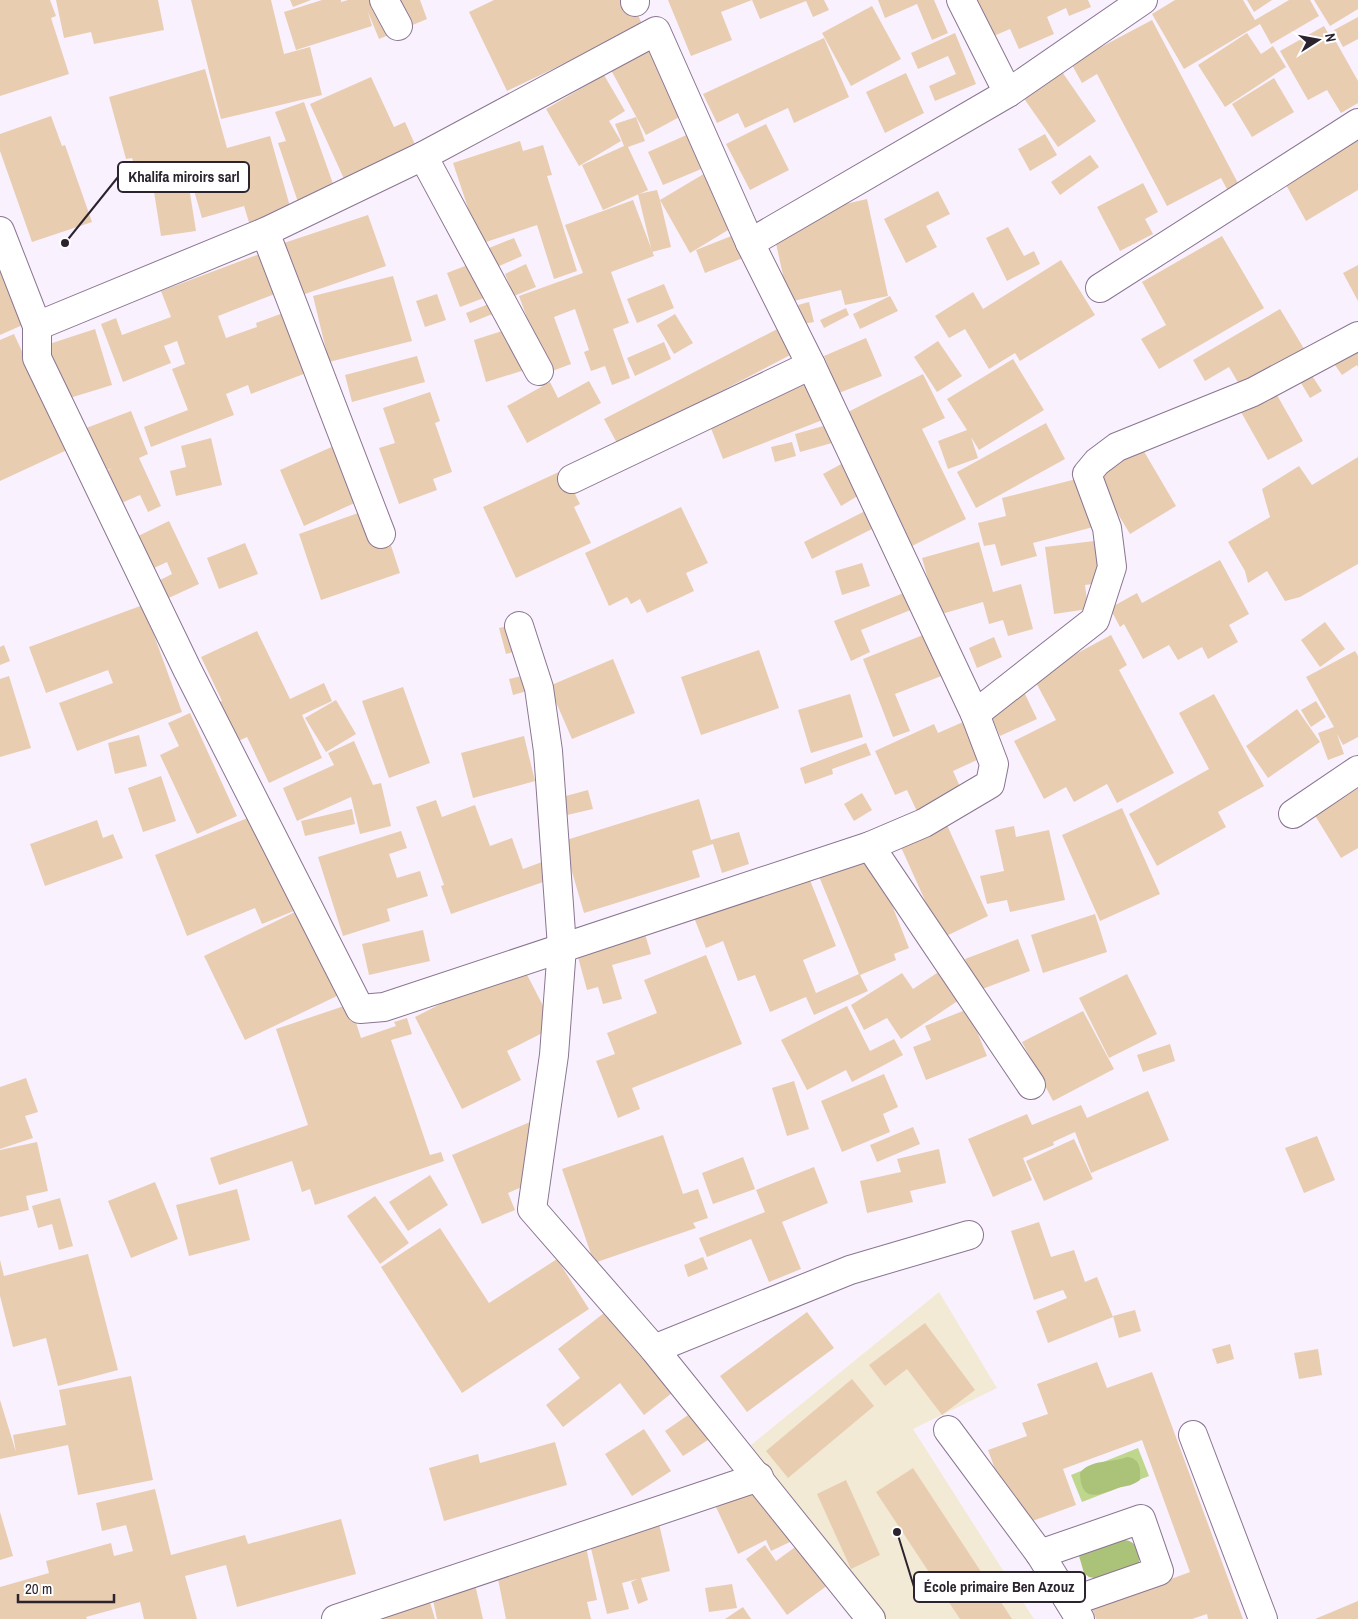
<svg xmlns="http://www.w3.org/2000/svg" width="1358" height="1619" font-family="'Archivo Narrow',sans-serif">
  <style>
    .education { fill: #f3ead5 }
    .green { fill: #bed78d }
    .forest { fill: #abc379 }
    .building { fill: #e8cdb1 }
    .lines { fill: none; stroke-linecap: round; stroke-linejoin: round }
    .street-casing { stroke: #8a7591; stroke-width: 30 }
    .street { stroke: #fff; stroke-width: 28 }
    .leader { fill: none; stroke: #2b232e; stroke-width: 2 }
    .callout-dot { fill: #2b232e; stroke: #fff; stroke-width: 2 }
    .callout { fill: #fff; stroke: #2b232e; stroke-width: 2 }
    .callout-label { font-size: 15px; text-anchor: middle; font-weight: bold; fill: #2b232e }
  </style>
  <rect width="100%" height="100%" fill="#faf1fe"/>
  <polygon class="education" points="939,1292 997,1388 913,1429 1034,1619 879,1619 751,1445"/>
  <polygon class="green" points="1138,1448 1149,1476 1082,1502 1071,1475"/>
  <g class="forest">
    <path d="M1127,1457c13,1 14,12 13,23l-3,2c-6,4 -12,4 -19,6 -19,7 -37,16 -38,-15 10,-14 33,-10 47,-16z"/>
    <path d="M1125,1540c13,2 14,12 14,23l-3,2 -37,14 -10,-2 -5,-4 -5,-17 3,-4z"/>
  </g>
  <g class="building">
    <polygon points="0,0 50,0 56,16 51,18 69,74 0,96"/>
    <polygon points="56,0 158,0 164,30 94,44 91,32 64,38"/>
    <polygon points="191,0 271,0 284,54 310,47 322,95 221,119"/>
    <polygon points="290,0 311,0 293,7"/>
    <polygon points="322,0 341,0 341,2 348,0 420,0 427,19 379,39 368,12 372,26 296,50 284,12"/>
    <polygon points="494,0 631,0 643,26 507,91 469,12"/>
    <polygon points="668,0 752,0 721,12 732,40 691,56"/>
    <polygon points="752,0 824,0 829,10 813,17 806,1 760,19"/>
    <polygon points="878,0 934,0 948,33 932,40 917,4 885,18"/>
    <polygon points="965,0 1088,0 1091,7 1069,16 1066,8 1047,17 1054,34 1019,49 1010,29 982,41"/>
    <polygon points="1175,0 1243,0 1255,20 1289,0 1310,0 1319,16 1271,44 1260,24 1184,69 1152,14"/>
    <polygon points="1247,0 1272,0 1254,12"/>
    <polygon points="1314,0 1358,0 1358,9 1330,26"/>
    <polygon points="872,6 901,59 851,86 822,33"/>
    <polygon points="1358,17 1358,39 1343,47 1334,30"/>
    <polygon points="1152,20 1239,185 1228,191 1221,178 1167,206 1097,74 1082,83 1071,63"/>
    <polygon points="1324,26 1333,42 1335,40 1358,81 1358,103 1341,113 1327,90 1308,100 1280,51"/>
    <polygon points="955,33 976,84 935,101 929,86 956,74 948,56 918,69 911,53"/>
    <polygon points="1247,33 1261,54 1273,46 1286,67 1225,107 1198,65"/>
    <polygon points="824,38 849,97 794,123 788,108 745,128 738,113 717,123 703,94"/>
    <polygon points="650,48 685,114 646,135 611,70"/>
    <polygon points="1056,63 1096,121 1058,147 1018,90"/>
    <polygon points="205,69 227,148 270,136 293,217 251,229 244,206 202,218 186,163 138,177 132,158 126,159 109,97"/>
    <polygon points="906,73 924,113 885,133 866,92"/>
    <polygon points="604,75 625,111 609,121 621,141 579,166 546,109"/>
    <polygon points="371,77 394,127 405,122 417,149 345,181 310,104"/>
    <polygon points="1274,78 1294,112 1252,137 1232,104"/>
    <polygon points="304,102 337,195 300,208 278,143 286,141 275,112"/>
    <polygon points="51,116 62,146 65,145 92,222 32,242 0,151 0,134"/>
    <polygon points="636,117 645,141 628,147 648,190 603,210 582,165 624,146 615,124"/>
    <polygon points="766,124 789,170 750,190 726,144"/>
    <polygon points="691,133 706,167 663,185 648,152"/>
    <polygon points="1045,134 1057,155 1030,171 1018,149"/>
    <polygon points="1358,140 1358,190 1306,221 1285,183"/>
    <polygon points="520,141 523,151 543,145 552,175 547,176 577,271 554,279 537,225 480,244 453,163"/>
    <polygon points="1090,155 1099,167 1060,195 1051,182"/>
    <polygon points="186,168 196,231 161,236 151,173"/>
    <polygon points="707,172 738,224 690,253 660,200 671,247 652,252 638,194 657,190 660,200"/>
    <polygon points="1143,183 1158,212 1145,219 1153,234 1120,251 1097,207"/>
    <polygon points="938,191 950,214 926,226 937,247 906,263 884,219"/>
    <polygon points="867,199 888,296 845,305 841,290 789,302 771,221"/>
    <polygon points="633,200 654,256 611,272 629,323 613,329 630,378 612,385 605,366 591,371 584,352 589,350 575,309 554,317 571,364 547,373 519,296 583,273 565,225"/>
    <polygon points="368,215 386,266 302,295 284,243"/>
    <polygon points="1008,227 1024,256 1034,251 1040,264 1007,281 986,238"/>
    <polygon points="744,231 753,254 705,273 696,250"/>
    <polygon points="1222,236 1264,308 1159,369 1141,339 1166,325 1142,282"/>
    <polygon points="514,238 522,256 497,267 489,248"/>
    <polygon points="0,251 27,323 0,335"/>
    <polygon points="265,252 280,292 218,316 226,338 257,327 256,323 302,306 325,366 251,394 248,385 226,394 234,415 151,447 144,427 188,410 172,369 185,364 177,341 164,346 171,363 123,382 101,324 116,318 122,335 171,317 161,291"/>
    <polygon points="1061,260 1095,315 1020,361 1015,353 989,369 965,329 949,338 935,316 973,292 983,309"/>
    <polygon points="475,262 489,296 460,307 447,273"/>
    <polygon points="526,264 536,287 514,296 505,274"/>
    <polygon points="1358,265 1358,301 1343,273"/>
    <polygon points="393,276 412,341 329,362 313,296"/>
    <polygon points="664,284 674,308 637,323 627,299"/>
    <polygon points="437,294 446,320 425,327 416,301"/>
    <polygon points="890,296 898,311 860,329 853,314"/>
    <polygon points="809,302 814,322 802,324 798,305"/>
    <polygon points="491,303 495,313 470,323 466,313"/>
    <polygon points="846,308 849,315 824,328 820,320"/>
    <polygon points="1280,309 1306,352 1243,391 1229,367 1205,381 1193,360"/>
    <polygon points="675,314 693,343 674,354 657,325"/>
    <polygon points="521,325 534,367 486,382 474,340"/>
    <polygon points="783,326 796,352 618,445 604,419"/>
    <polygon points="95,329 112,385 60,401 43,346"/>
    <polygon points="14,334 67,450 0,481 0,340"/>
    <polygon points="866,338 882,376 839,393 824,356"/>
    <polygon points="1358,339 1358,367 1357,365 1342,375 1330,358"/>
    <polygon points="938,341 962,376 937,392 914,357"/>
    <polygon points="664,342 671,359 635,376 627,358"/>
    <polygon points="417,356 425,382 352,402 345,375"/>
    <polygon points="1013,359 1044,410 979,450 971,437 978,458 948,469 938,441 967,430 947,399"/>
    <polygon points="1309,371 1322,391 1310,398 1298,378"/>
    <polygon points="923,374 945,418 922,429 966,519 912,546 846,413"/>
    <polygon points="809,377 825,419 723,459 707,418"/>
    <polygon points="589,381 601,403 527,443 507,406 550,382 558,398"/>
    <polygon points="1273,388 1303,441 1268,460 1241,412"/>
    <polygon points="430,392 440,421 435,423 452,472 433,479 437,490 399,504 379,448 395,443 383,408"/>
    <polygon points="131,411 148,454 139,458 161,506 148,512 140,495 117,505 102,473 113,468 98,473 81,430"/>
    <polygon points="834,423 839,441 800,452 795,434"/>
    <polygon points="1046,423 1065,459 976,508 957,472"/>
    <polygon points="211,438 222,485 176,496 170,471 186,467 181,446"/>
    <polygon points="345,441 370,496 304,526 280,470"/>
    <polygon points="792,442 796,456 775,462 771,447"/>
    <polygon points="1142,448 1176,506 1130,534 1095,476"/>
    <polygon points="1358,457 1358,564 1300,597 1285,601 1267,571 1248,583 1245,571 1228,542 1270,517 1262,489 1299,466 1312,485"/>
    <polygon points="843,463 861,494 841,506 823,474"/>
    <polygon points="563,470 580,504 574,507 591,543 516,578 483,507"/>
    <polygon points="1084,477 1097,526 1033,543 1037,556 1001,566 995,544 984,546 978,523 1006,516 1002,498"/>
    <polygon points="378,506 400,573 321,600 299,534"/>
    <polygon points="681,507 708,563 686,573 694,591 647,613 640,599 631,604 627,597 609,606 585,553"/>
    <polygon points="867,510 876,527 812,559 804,542"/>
    <polygon points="169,521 199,584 160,602 152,584 172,574 167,562 143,573 128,541"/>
    <polygon points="1094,541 1100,583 1085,585 1088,609 1054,614 1045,547"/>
    <polygon points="979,542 993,592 1021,584 1033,629 1008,636 1003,620 989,624 983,602 938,615 922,558"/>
    <polygon points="245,543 258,574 219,589 207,558"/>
    <polygon points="1220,560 1249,614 1229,625 1238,642 1208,659 1202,647 1178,660 1169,645 1143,659 1124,624 1120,627 1110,608 1137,593 1142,603"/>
    <polygon points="862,563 870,586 842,595 835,571"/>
    <polygon points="906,592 913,609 861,630 870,652 851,661 834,621"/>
    <polygon points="143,605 182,712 77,751 59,703 113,683 108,670 46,693 29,647"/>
    <polygon points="1325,622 1345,649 1320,667 1301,640"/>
    <polygon points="517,624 523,649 506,654 499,628"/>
    <polygon points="257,631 290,699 324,683 332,701 302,715 322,758 269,783 247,737 232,744 213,705 222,701 201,657"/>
    <polygon points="928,633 944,675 895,694 910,731 893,737 863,659"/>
    <polygon points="1111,635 1127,665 1119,670 1174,773 1117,803 1107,784 1074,802 1066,787 1044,799 1014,741 1056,720 1033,677"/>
    <polygon points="994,637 1002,657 977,668 969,648"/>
    <polygon points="4,645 10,661 0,665 0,647"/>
    <polygon points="759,650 779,708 701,735 681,677"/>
    <polygon points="1355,651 1358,656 1358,737 1343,745 1337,734 1344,754 1328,760 1318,733 1334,727 1306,677"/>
    <polygon points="613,659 635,713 572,739 549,686"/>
    <polygon points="530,674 534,689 513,695 509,679"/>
    <polygon points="9,676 31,748 0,757 0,679"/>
    <polygon points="403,687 430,763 389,778 362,701"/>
    <polygon points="1024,692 1037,719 1000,736 988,709"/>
    <polygon points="850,694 863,737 811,753 798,710"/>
    <polygon points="1214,694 1264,786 1218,812 1226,827 1157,866 1129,814 1209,769 1179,713"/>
    <polygon points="336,700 356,734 326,752 305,718"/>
    <polygon points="1316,701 1326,717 1311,727 1301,710"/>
    <polygon points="1297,709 1320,742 1268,778 1246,746"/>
    <polygon points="190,713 237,816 197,834 160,755 179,746 168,723"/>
    <polygon points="963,722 979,759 953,771 965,798 920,818 907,790 895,795 875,751 934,724 938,733"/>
    <polygon points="139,735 147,766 115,774 108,743"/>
    <polygon points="524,736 535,781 473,798 461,753"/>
    <polygon points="354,741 373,785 381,783 391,826 360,834 351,797 297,821 283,788 334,765 328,753"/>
    <polygon points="866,743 871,755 832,769 833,774 805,784 800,768"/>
    <polygon points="161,776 176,821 143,832 128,788"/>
    <polygon points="1358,780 1358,848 1341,858 1311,809"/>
    <polygon points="588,790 593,809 567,815 562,797"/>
    <polygon points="862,793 872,810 854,821 844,804"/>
    <polygon points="699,799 711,840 739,832 749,864 722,873 713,844 692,851 700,877 584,913 563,841"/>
    <polygon points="436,800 442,817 475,805 490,846 512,838 523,869 542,862 549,880 451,914 441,886 444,885 416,807"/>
    <polygon points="1122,808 1160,894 1100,921 1062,835"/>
    <polygon points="352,809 355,824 305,836 301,821"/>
    <polygon points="258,814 301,908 262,924 255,908 187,936 155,855"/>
    <polygon points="97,820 103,838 113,834 123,858 45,886 30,844"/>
    <polygon points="946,823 988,916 942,938 900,845"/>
    <polygon points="1014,826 1016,837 1049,830 1065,900 1010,912 1007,900 987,904 980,876 1004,871 995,830"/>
    <polygon points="401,831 407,848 389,854 397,878 420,871 428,896 387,909 390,921 343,936 318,857"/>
    <polygon points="871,852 909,948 894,954 896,960 860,975 868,991 814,1015 806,997 770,1012 755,975 738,981 723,941 706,948 693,915 806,870 836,946 803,960 816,993 859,974 818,874"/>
    <polygon points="299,910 339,995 245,1040 204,956"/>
    <polygon points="1095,914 1107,952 1043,973 1031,935"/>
    <polygon points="423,930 430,961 369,975 362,944"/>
    <polygon points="644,931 651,954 612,965 622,999 603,1004 598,987 587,990 576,950"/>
    <polygon points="1018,939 1030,971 977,991 965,959"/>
    <polygon points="706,955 742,1044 632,1088 640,1109 618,1118 596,1061 615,1054 607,1033 657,1013 644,980"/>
    <polygon points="521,963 554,1027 507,1051 521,1080 462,1109 415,1017"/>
    <polygon points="946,967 965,996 901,1039 887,1018 864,1030 851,1005 902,973 913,989"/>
    <polygon points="1127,974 1157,1034 1109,1058 1079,998"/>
    <polygon points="350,1004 361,1038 396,1026 394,1022 407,1018 412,1034 391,1040 430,1155 441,1152 444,1161 315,1205 310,1189 302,1192 292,1161 219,1185 210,1158 308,1125 276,1029"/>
    <polygon points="847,1006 870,1051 894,1039 903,1055 852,1082 846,1070 807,1090 781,1040"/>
    <polygon points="968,1009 987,1056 926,1080 913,1047 931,1040 925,1026"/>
    <polygon points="1083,1011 1114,1069 1053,1101 1022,1042"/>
    <polygon points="1170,1044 1175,1061 1143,1072 1137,1055"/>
    <polygon points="884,1074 898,1107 883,1114 890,1132 842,1152 821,1101"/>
    <polygon points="26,1078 38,1112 25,1116 33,1138 0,1149 0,1087"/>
    <polygon points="794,1081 809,1129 787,1136 772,1088"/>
    <polygon points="1148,1091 1169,1140 1091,1173 1075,1132 1053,1142 1054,1145 1023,1158 1032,1180 993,1197 968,1139 1027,1114 1032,1125 1081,1105 1087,1118"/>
    <polygon points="542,1117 556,1149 529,1160 538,1180 508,1193 515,1210 482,1224 452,1155"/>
    <polygon points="913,1127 920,1144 877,1162 870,1145"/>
    <polygon points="663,1135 683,1194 698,1189 708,1218 693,1223 696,1228 594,1263 562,1169"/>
    <polygon points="1317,1136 1335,1180 1304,1193 1285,1148"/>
    <polygon points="1074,1139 1093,1179 1044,1201 1026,1161"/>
    <polygon points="37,1142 48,1191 26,1196 29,1210 0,1217 0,1150"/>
    <polygon points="939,1149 946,1183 910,1191 913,1202 867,1213 860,1181 901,1172 897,1159"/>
    <polygon points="743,1157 755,1189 713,1204 702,1173"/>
    <polygon points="814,1167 828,1203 782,1222 801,1269 769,1282 751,1239 707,1257 699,1238 765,1212 756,1190"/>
    <polygon points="430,1175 448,1205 408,1231 389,1202"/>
    <polygon points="155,1182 178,1239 131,1258 108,1201"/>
    <polygon points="237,1189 250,1240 189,1256 176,1205"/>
    <polygon points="375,1196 409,1243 380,1264 347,1216"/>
    <polygon points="60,1198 73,1246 59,1250 52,1224 38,1228 32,1206"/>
    <polygon points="1039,1222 1051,1257 1074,1250 1085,1282 1097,1277 1113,1317 1048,1343 1036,1311 1067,1298 1063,1290 1034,1300 1011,1231"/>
    <polygon points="440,1228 489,1303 557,1259 589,1309 462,1393 381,1267"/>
    <polygon points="88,1254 118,1370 58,1386 46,1338 13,1347 0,1296 0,1260 4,1276"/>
    <polygon points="703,1257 708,1269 688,1277 684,1265"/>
    <polygon points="613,1306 677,1389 644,1415 620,1383 563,1427 546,1405 580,1378 558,1349"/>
    <polygon points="1135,1310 1141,1331 1119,1338 1113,1316"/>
    <polygon points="807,1312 834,1348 747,1412 720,1376"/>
    <polygon points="925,1323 975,1390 942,1415 907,1369 885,1386 869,1365"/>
    <polygon points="1230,1344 1234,1359 1217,1364 1212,1349"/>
    <polygon points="1318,1349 1322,1375 1299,1379 1294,1353"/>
    <polygon points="1097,1362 1107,1388 1152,1372 1243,1619 1208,1619 1207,1614 1192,1619 1096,1619 1092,1608 1190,1572 1142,1440 1063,1469 1076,1505 1016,1527 988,1450 1027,1436 1022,1423 1048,1414 1037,1384"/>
    <polygon points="131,1376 153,1480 78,1495 68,1445 0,1459 0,1400 16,1452 13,1435 66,1425 59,1390"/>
    <polygon points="852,1379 874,1406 788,1478 766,1451"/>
    <polygon points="691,1413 708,1440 683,1456 665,1431"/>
    <polygon points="644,1429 671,1471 632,1496 605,1454"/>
    <polygon points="555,1442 567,1485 444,1521 429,1468 478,1454 480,1463"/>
    <polygon points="913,1468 1012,1619 960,1619 876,1492"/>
    <polygon points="846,1480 880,1555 851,1569 817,1494"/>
    <polygon points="764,1484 790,1542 771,1551 766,1540 738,1554 716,1507"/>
    <polygon points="155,1489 171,1555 245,1535 248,1544 341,1519 356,1574 237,1607 226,1565 185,1576 197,1619 144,1619 140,1602 86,1617 87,1619 0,1619 0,1587 49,1573 46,1561 111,1543 114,1556 133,1551 126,1525 102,1531 96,1503"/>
    <polygon points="656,1511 670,1571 641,1578 648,1600 638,1604 631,1582 637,1579 622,1583 629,1609 607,1614 586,1528"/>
    <polygon points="0,1512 13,1556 0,1560"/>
    <polygon points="583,1532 597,1600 587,1602 591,1619 506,1619 497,1574"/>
    <polygon points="765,1545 776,1561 798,1545 828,1585 787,1615 746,1559"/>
    <polygon points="471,1567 483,1619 437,1619 428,1577"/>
    <polygon points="732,1584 737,1608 709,1612 705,1588"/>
    <polygon points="426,1589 435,1619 325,1619"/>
    <polygon points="1358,1601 1358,1619 1315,1619"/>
    <polygon points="743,1607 751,1619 725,1619"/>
  </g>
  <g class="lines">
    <g class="street-casing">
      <g id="street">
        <polyline points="384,0 398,26"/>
        <polyline points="635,0 635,2"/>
        <polyline points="1008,93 1143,0"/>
        <polyline points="423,156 539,371"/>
        <polyline points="0,231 37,326 37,358 187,669 360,1009 384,1007 870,846 1031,1085"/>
        <polyline points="265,232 381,534"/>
        <polyline points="750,243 1008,93 961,0"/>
        <polyline points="1100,288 1358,123"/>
        <polyline points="37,326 265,232 423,156 656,31 750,243 811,365 975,714 1095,620 1112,567 1107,528 1087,474 1097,462 1117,447 1253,392 1358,336"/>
        <polyline points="572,479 811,365"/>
        <polyline points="519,626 539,688 548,751 562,947 554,1055 532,1209 654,1349 871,1619"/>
        <polyline points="1293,814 1358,770"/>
        <polyline points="870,846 924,823 990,784 994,764 975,714"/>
        <polyline points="654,1349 850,1270 969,1235"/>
        <polyline points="948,1430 1040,1554 1080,1619"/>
        <polyline points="1193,1435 1263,1619"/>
        <polyline points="1040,1554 1141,1519 1159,1571 1070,1602"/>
        <polyline points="336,1619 759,1477"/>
      </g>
    </g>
    <use href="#street" class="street"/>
  </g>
  <path class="leader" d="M65 243L118 177M897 1532L914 1587"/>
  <g class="callout-dot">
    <circle cx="65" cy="243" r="5"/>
    <circle cx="897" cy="1532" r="5"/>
  </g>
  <g class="callout">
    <rect x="118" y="162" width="131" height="30" rx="5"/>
    <rect x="914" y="1572" width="171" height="30" rx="5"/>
  </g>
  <g class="callout-label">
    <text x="184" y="182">Khalifa miroirs sarl</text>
    <text x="999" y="1592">École primaire Ben Azouz</text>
  </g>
  <g transform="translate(1318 40) rotate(79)" stroke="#ffffff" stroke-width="4" paint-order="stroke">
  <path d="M0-4L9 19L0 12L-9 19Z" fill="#2b232e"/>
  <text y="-8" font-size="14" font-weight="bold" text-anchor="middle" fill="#2b232e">N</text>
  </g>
  <path d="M18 1594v8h96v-8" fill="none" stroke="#2b232e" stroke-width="2.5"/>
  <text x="25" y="1594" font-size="15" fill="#2b232e" stroke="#ffffff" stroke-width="4" paint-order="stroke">20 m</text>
</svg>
